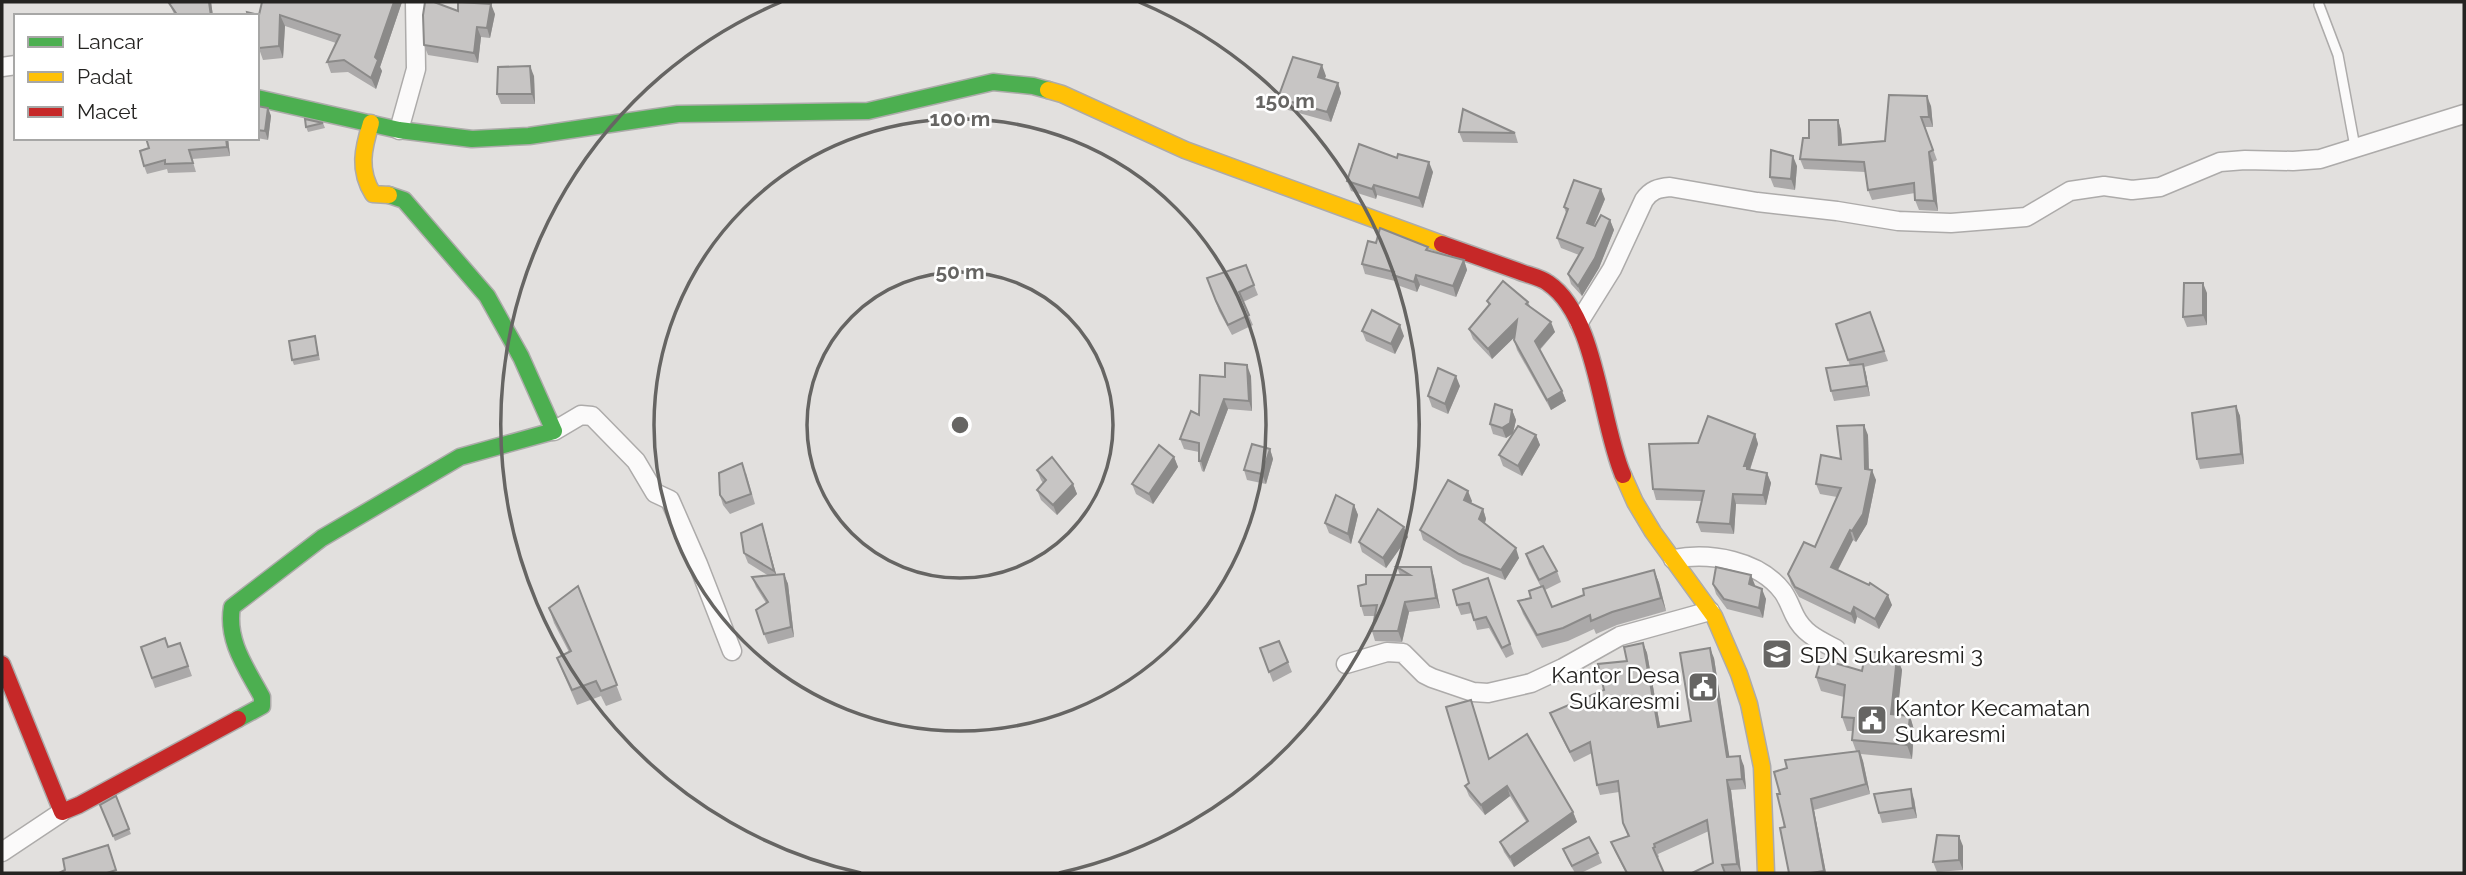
<svg xmlns="http://www.w3.org/2000/svg" width="2466" height="875" font-family="Raleway,sans-serif">
  <style>
    .lines { fill: none; stroke-linecap: round; stroke-linejoin: round }
    .lane-casing { stroke: #adabaa; stroke-width: 12 }
    .street-casing { stroke: #adabaa; stroke-width: 21 }
    .fast-casing { stroke: #adabaa; stroke-width: 19 }
    .slow-casing { stroke: #adabaa; stroke-width: 19 }
    .jam-casing { stroke: #adabaa; stroke-width: 19 }
    .lane { stroke: #fbfafa; stroke-width: 9 }
    .street { stroke: #fbfafa; stroke-width: 18 }
    .fast { stroke: #4caf50; stroke-width: 16 }
    .slow { stroke: #ffc107; stroke-width: 16 }
    .jam { stroke: #c62828; stroke-width: 16 }
    .wall { fill: #aba9a9 }
    .shaded-wall { fill: #8b8a89 }
    .building { fill: #c7c5c4; stroke: #8b8a89; stroke-width: 2 }
    .ring { fill: none; stroke: #666563; stroke-width: 3.5 }
    .labels { text-anchor: middle; dominant-baseline: central; stroke-width: 5; stroke-linejoin: round; paint-order: stroke }
    .poi-label { font-size: 23px; fill: #242321; stroke: #fff; text-anchor: start }
    .centre { fill: #666563; stroke: #fff; stroke-width: 3.5 }
    .ring-label { font-size: 21px; text-anchor: middle; font-weight: bold; fill: #666563; stroke: #fff; stroke-width: 5; stroke-linejoin: round; paint-order: stroke }
  </style>
  <rect width="100%" height="100%" fill="#e2e0de"/>
  <g class="lines">
    <g class="lane-casing">
      <polyline id="lane" points="2319,5 2338,55 2355,147"/>
    </g>
    <g class="street-casing">
      <g id="street">
        <polyline points="2,67 16,65"/>
        <polyline points="399,130 416,69 415,2"/>
        <path d="M1579,322l33,-53 32,-69c7,-10 14,-12 26,-13l87,15 80,9 61,10 53,2 75,-6 44,-26 34,-5 28,4 28,-3 60,-25 25,-2 48,1 27,-2 144,-45"/>
        <polyline points="554,431 581,415 592,416 636,461 655,493 670,500 698,564 732,651"/>
        <path d="M1673,559c37,-7 86,1 110,33 5,7 8,16 12,24 9,18 24,24 41,33"/>
        <polyline points="1346,664 1387,652 1403,653 1424,674 1432,678 1473,692 1488,693 1531,683 1563,668 1620,636 1710,611"/>
        <polyline points="2,852 62,812"/>
      </g>
    </g>
    <g class="fast-casing">
      <g id="fast">
        <polyline points="257,98 399,130 472,139 529,136 678,114 868,111 993,82 1033,86 1048,90"/>
        <path d="M238,719l24,-13v-9c-15,-28 -36,-56 -30,-90l90,-69 138,-81 94,-26 -33,-74 -34,-61 -83,-96 -15,-5"/>
      </g>
    </g>
    <g class="slow-casing">
      <g id="slow">
        <polyline points="1048,90 1062,94 1185,150 1442,244"/>
        <path d="M371,123c-8,26 -13,47 2,71l16,1"/>
        <polyline points="1623,475 1635,502 1653,532 1714,616 1739,674 1749,704 1762,767 1766,873"/>
      </g>
    </g>
    <g class="jam-casing">
      <g id="jam">
        <path d="M1442,244c25,9 51,18 76,27 9,4 22,6 30,12 49,33 52,139 75,192"/>
        <polyline points="2,664 62,812 79,805 238,719"/>
      </g>
    </g>
    <use href="#lane" class="lane"/>
    <use href="#street" class="street"/>
    <use href="#fast" class="fast"/>
    <use href="#slow" class="slow"/>
    <use href="#jam" class="jam"/>
  </g>
  <g class="wall">
    <polygon points="211,2 213,16 175,16 169,3"/>
    <polygon points="262,2 402,2 380,67 382,71 376,89 348,72 331,73 327,62 336,43 285,26 283,58 263,60 257,43 259,15"/>
    <polygon points="458,11 495,14 490,38 481,37 478,63 428,55 424,45"/>
    <polygon points="534,76 535,104 501,104 497,94"/>
    <polygon points="1326,76 1324,79 1338,83 1341,93 1331,122 1281,108 1278,98"/>
    <polygon points="257,106 268,108 271,116 268,140 257,138"/>
    <polygon points="1931,106 1933,127 1925,127 1937,160 1933,162 1938,211 1919,210 1915,200 1915,193 1872,200 1868,190 1865,172 1804,169 1800,159 1809,138 1838,120 1841,130 1842,145 1885,141"/>
    <polygon points="323,123 325,128 308,132 306,127"/>
    <polygon points="1459,132 1515,133 1518,143 1463,142"/>
    <polygon points="228,138 230,156 192,159 196,172 168,173 167,169 147,174 144,166 149,148"/>
    <polygon points="1397,158 1433,172 1423,208 1377,195 1376,199 1351,191 1347,181"/>
    <polygon points="1797,166 1795,190 1774,187 1770,177"/>
    <polygon points="1605,199 1594,226 1595,226 1610,220 1614,230 1599,268 1582,296 1571,284 1568,274 1579,255 1561,248 1557,238 1566,213 1564,207"/>
    <polygon points="1376,243 1428,247 1429,251 1464,260 1467,270 1456,297 1420,285 1417,292 1397,285 1395,281 1365,274 1362,264"/>
    <polygon points="1246,265 1258,295 1243,302 1253,325 1232,335 1219,311 1207,278"/>
    <polygon points="2207,293 2207,325 2187,327 2183,317"/>
    <polygon points="1487,301 1528,302 1530,306 1555,332 1540,350 1562,391 1566,401 1551,410 1517,350 1514,340 1514,337 1492,359 1473,339 1469,329 1489,306"/>
    <polygon points="1870,312 1888,361 1864,367 1866,374 1870,396 1834,401 1831,391 1850,366 1836,324"/>
    <polygon points="1362,331 1404,336 1395,354 1366,341"/>
    <polygon points="315,336 320,360 294,365 292,360"/>
    <polygon points="1251,376 1252,411 1228,409 1204,472 1202,471 1199,461 1199,452 1184,449 1180,439 1199,415 1225,377"/>
    <polygon points="1460,386 1448,414 1432,407 1428,396"/>
    <polygon points="2236,406 2240,416 2244,464 2200,469 2197,459"/>
    <polygon points="1512,410 1516,420 1513,433 1536,435 1540,445 1522,476 1503,466 1499,455 1513,434 1506,438 1493,434 1490,424"/>
    <polygon points="1755,434 1758,444 1750,470 1767,473 1771,483 1766,505 1736,504 1734,534 1701,532 1697,522 1702,501 1656,500 1653,489 1698,443"/>
    <polygon points="1868,435 1869,470 1876,480 1867,524 1856,542 1853,540 1838,570 1892,605 1879,629 1857,617 1855,624 1799,597 1791,584 1788,574 1815,547 1837,497 1820,494 1816,484"/>
    <polygon points="1270,449 1273,459 1266,484 1247,480 1244,470"/>
    <polygon points="1174,457 1178,467 1153,504 1136,494 1132,484"/>
    <polygon points="1037,470 1073,484 1077,494 1057,515 1041,500 1037,490 1043,483 1041,480"/>
    <polygon points="746,473 755,504 730,514 723,505 720,495"/>
    <polygon points="1472,501 1471,503 1483,509 1486,519 1485,523 1519,558 1505,580 1463,564 1423,540 1420,530"/>
    <polygon points="1354,505 1358,515 1351,544 1329,533 1325,523"/>
    <polygon points="762,524 776,575 784,574 788,584 794,637 768,644 764,634 766,603 756,587 752,577 769,576 748,563 744,553"/>
    <polygon points="1408,537 1386,568 1362,552 1359,542"/>
    <polygon points="1526,554 1557,571 1561,582 1545,590 1552,607 1654,570 1659,583 1666,611 1617,625 1596,634 1594,629 1568,641 1542,648 1523,614 1518,601 1531,598 1541,587 1529,564"/>
    <polygon points="1397,567 1434,577 1440,608 1409,612 1402,642 1375,641 1372,631 1375,616 1364,616 1361,606 1400,575"/>
    <polygon points="1751,575 1754,586 1766,599 1763,618 1727,609 1716,594 1713,584"/>
    <polygon points="1488,578 1514,654 1506,658 1489,628 1477,630 1472,613 1461,615 1457,605"/>
    <polygon points="578,586 622,700 606,706 601,696 577,705 563,673 557,658 569,652 554,623 549,608"/>
    <polygon points="180,643 192,676 155,688 141,647 168,647"/>
    <polygon points="1643,643 1647,653 1660,726 1691,721 1714,658 1729,757 1744,766 1746,789 1731,790 1741,873 1692,873 1713,863 1709,831 1658,854 1659,857 1657,858 1664,873 1626,873 1615,852 1611,842 1628,836 1623,823 1619,792 1600,795 1597,785 1592,753 1574,762 1554,723 1550,713 1604,690 1627,661"/>
    <polygon points="1260,648 1288,662 1292,672 1273,682"/>
    <polygon points="1897,657 1902,670 1897,715 1910,716 1914,730 1912,759 1861,754 1863,761 1870,794 1814,810 1826,873 1789,873 1780,794 1856,751 1852,740 1853,731 1847,731 1842,717 1844,697 1821,691 1816,677 1862,671"/>
    <polygon points="1474,710 1489,759 1573,812 1577,822 1514,867 1504,852 1500,842 1527,823 1510,796 1485,815 1469,796 1465,786 1469,783"/>
    <polygon points="116,796 131,834 115,841 100,805"/>
    <polygon points="1914,799 1917,818 1882,823 1879,813"/>
    <polygon points="1963,846 1963,870 1937,872 1933,862"/>
    <polygon points="1563,849 1598,853 1602,863 1581,873 1575,873 1567,859"/>
  </g>
  <g class="shaded-wall">
    <polygon points="209,2 211,2 213,16 211,16"/>
    <polygon points="394,2 402,2 380,67 382,71 376,89 371,78 375,57"/>
    <polygon points="491,4 495,14 490,38 487,28"/>
    <polygon points="280,15 285,26 283,58 279,46"/>
    <polygon points="477,27 481,37 478,63 474,53"/>
    <polygon points="1322,65 1326,76 1321,87 1318,77"/>
    <polygon points="530,66 534,76 535,104 532,94"/>
    <polygon points="1338,83 1341,93 1331,122 1327,112"/>
    <polygon points="1927,96 1931,106 1933,127 1929,117"/>
    <polygon points="268,108 271,116 268,140 265,131"/>
    <polygon points="1838,120 1841,130 1843,156 1839,145"/>
    <polygon points="226,138 228,138 230,156 227,147"/>
    <polygon points="1929,152 1933,162 1938,211 1934,201"/>
    <polygon points="1793,156 1797,166 1795,190 1791,179"/>
    <polygon points="1429,162 1433,172 1423,208 1419,198"/>
    <polygon points="1374,185 1377,195 1376,199 1372,189"/>
    <polygon points="1601,189 1605,199 1590,234 1587,223"/>
    <polygon points="1610,220 1614,230 1599,268 1582,296 1578,286"/>
    <polygon points="1464,260 1467,270 1456,297 1453,286"/>
    <polygon points="1416,275 1420,285 1417,292 1414,282"/>
    <polygon points="2203,283 2207,293 2207,325 2203,315"/>
    <polygon points="1517,320 1521,331 1492,359 1488,349"/>
    <polygon points="1551,322 1555,332 1538,351 1535,341"/>
    <polygon points="1400,325 1404,336 1395,354 1391,344"/>
    <polygon points="1863,364 1866,374 1870,396 1867,386"/>
    <polygon points="1247,365 1251,376 1252,411 1249,401"/>
    <polygon points="1456,376 1460,386 1448,414 1445,404"/>
    <polygon points="1562,391 1566,401 1551,410 1547,400"/>
    <polygon points="1224,399 1228,409 1204,472 1201,461"/>
    <polygon points="2236,406 2240,416 2244,464 2241,454"/>
    <polygon points="1512,410 1516,420 1513,433 1506,438 1502,428"/>
    <polygon points="1864,425 1868,435 1869,479 1865,469"/>
    <polygon points="1755,434 1758,444 1749,472 1744,466"/>
    <polygon points="1536,435 1540,445 1522,476 1518,466"/>
    <polygon points="1270,449 1273,459 1266,484 1262,474"/>
    <polygon points="1174,457 1178,467 1153,504 1149,494"/>
    <polygon points="1872,470 1876,480 1867,524 1856,542 1852,531"/>
    <polygon points="1767,473 1771,483 1766,505 1763,495"/>
    <polygon points="1073,484 1077,494 1057,515 1053,505"/>
    <polygon points="1468,491 1472,501 1468,510 1464,500"/>
    <polygon points="1733,494 1736,504 1734,534 1730,524"/>
    <polygon points="1354,505 1358,515 1351,544 1348,534"/>
    <polygon points="1483,509 1486,519 1483,529 1479,519"/>
    <polygon points="762,524 765,534 778,581 774,571"/>
    <polygon points="1404,527 1408,537 1386,568 1383,558"/>
    <polygon points="1850,530 1853,540 1834,577 1831,567"/>
    <polygon points="1516,548 1519,558 1505,580 1501,570"/>
    <polygon points="1431,567 1434,577 1440,608 1436,598"/>
    <polygon points="1654,570 1659,583 1666,611 1661,598"/>
    <polygon points="784,574 788,584 794,637 791,627"/>
    <polygon points="1751,575 1755,585 1753,595 1749,584"/>
    <polygon points="1762,589 1766,599 1763,618 1759,608"/>
    <polygon points="1888,595 1892,605 1879,629 1875,619"/>
    <polygon points="1405,602 1409,612 1402,642 1398,631"/>
    <polygon points="1854,607 1857,617 1855,624 1851,614"/>
    <polygon points="1643,643 1647,653 1662,737 1658,727"/>
    <polygon points="1710,648 1714,658 1731,767 1727,757"/>
    <polygon points="1897,657 1902,670 1896,728 1891,714"/>
    <polygon points="1910,716 1914,730 1912,759 1907,745"/>
    <polygon points="1859,751 1863,761 1870,794 1866,784"/>
    <polygon points="1740,756 1744,766 1746,789 1742,779"/>
    <polygon points="1727,780 1731,790 1741,873 1737,864"/>
    <polygon points="1507,786 1510,796 1485,815 1481,805"/>
    <polygon points="1911,789 1914,799 1917,818 1913,808"/>
    <polygon points="1811,799 1814,810 1826,873 1825,873 1824,871"/>
    <polygon points="1573,812 1577,822 1514,867 1510,857"/>
    <polygon points="1959,836 1963,846 1963,870 1959,860"/>
  </g>
  <g class="building">
    <polygon points="173,2 209,2 211,16 178,16 169,3"/>
    <polygon points="262,2 394,2 375,57 378,60 371,78 344,60 327,62 340,35 280,15 279,46 259,48 257,43 257,16 248,16 247,12 259,15"/>
    <polygon points="425,2 434,2 458,11 458,2 491,4 487,28 477,27 474,53 424,45 423,15"/>
    <polygon points="1293,57 1322,65 1318,77 1338,83 1327,112 1278,98"/>
    <polygon points="530,66 532,94 497,94 498,67"/>
    <polygon points="1889,95 1927,96 1929,117 1921,117 1933,150 1929,152 1934,201 1915,200 1914,183 1868,190 1864,162 1800,159 1803,138 1809,138 1809,120 1838,120 1839,145 1885,141"/>
    <polygon points="257,106 268,108 265,131 257,130"/>
    <polygon points="1463,109 1515,133 1459,132"/>
    <polygon points="305,119 323,123 306,127"/>
    <polygon points="146,138 226,138 227,147 189,150 193,163 165,164 165,160 144,166 140,151 149,148"/>
    <polygon points="1359,144 1397,158 1398,154 1429,162 1419,198 1374,185 1372,189 1347,181"/>
    <polygon points="1771,150 1793,156 1791,179 1770,177"/>
    <polygon points="1574,180 1601,189 1587,223 1595,226 1601,215 1610,220 1595,258 1578,286 1568,274 1583,248 1557,238 1568,209 1564,207"/>
    <polygon points="1380,228 1428,247 1426,250 1464,260 1453,286 1416,275 1414,282 1393,275 1394,272 1362,264 1368,241 1376,243"/>
    <polygon points="1246,265 1254,285 1239,292 1249,315 1228,325 1216,301 1207,278"/>
    <polygon points="1503,281 1528,302 1526,304 1551,322 1535,341 1562,391 1547,400 1514,340 1517,320 1488,349 1469,329 1490,304 1487,301"/>
    <polygon points="2184,283 2203,283 2203,315 2183,317"/>
    <polygon points="1372,310 1400,325 1391,344 1362,331"/>
    <polygon points="1870,312 1884,351 1848,360 1836,324"/>
    <polygon points="315,336 318,355 292,360 289,341"/>
    <polygon points="1225,363 1247,365 1249,401 1224,399 1201,461 1199,461 1199,443 1180,439 1191,411 1199,415 1200,375 1225,377"/>
    <polygon points="1863,364 1867,386 1831,391 1826,368"/>
    <polygon points="1438,368 1456,376 1445,404 1428,396"/>
    <polygon points="1495,404 1512,410 1510,423 1502,428 1490,424"/>
    <polygon points="2236,406 2241,454 2197,459 2192,413"/>
    <polygon points="1708,416 1755,434 1744,466 1747,466 1747,469 1767,473 1763,495 1733,494 1730,524 1697,522 1704,491 1653,489 1649,444 1698,443"/>
    <polygon points="1864,425 1865,469 1872,470 1863,514 1852,531 1850,530 1831,567 1869,585 1870,583 1888,595 1875,619 1854,607 1851,614 1795,587 1788,574 1804,542 1815,547 1841,488 1816,484 1821,455 1841,459 1837,426"/>
    <polygon points="1518,426 1536,435 1518,466 1499,455"/>
    <polygon points="1252,444 1270,449 1262,474 1244,470"/>
    <polygon points="1159,445 1174,457 1149,494 1132,484"/>
    <polygon points="1052,457 1073,484 1053,505 1037,490 1046,480 1037,470"/>
    <polygon points="742,463 751,494 726,503 720,495 719,473"/>
    <polygon points="1448,480 1468,491 1464,500 1483,509 1479,519 1516,548 1501,570 1459,554 1420,530"/>
    <polygon points="1336,495 1354,505 1348,534 1325,523"/>
    <polygon points="1378,509 1404,527 1383,558 1359,542"/>
    <polygon points="762,524 774,571 744,553 741,533"/>
    <polygon points="1543,546 1557,571 1539,580 1526,554"/>
    <polygon points="1397,567 1431,567 1436,598 1405,602 1398,631 1372,631 1377,605 1361,606 1358,586 1366,584 1366,575 1410,575"/>
    <polygon points="1716,567 1751,575 1749,584 1762,589 1759,608 1724,599 1713,584"/>
    <polygon points="1654,570 1661,598 1612,612 1591,621 1590,615 1563,628 1537,635 1518,601 1531,598 1529,591 1543,586 1552,607 1584,595 1583,589"/>
    <polygon points="784,574 791,627 764,634 756,610 768,602 752,577"/>
    <polygon points="1488,578 1510,644 1502,648 1486,617 1474,620 1469,603 1457,605 1453,590"/>
    <polygon points="578,586 617,685 601,691 596,681 572,690 557,658 571,651 549,608"/>
    <polygon points="165,638 168,647 180,643 188,666 152,678 141,647"/>
    <polygon points="1279,641 1288,662 1269,672 1260,648"/>
    <polygon points="1643,643 1658,727 1691,721 1680,653 1710,648 1727,757 1740,756 1742,779 1727,780 1737,864 1722,865 1725,873 1692,873 1713,863 1707,820 1654,844 1655,847 1653,848 1664,873 1627,873 1611,842 1629,836 1623,823 1618,781 1597,785 1590,742 1570,752 1550,713 1604,690 1598,664 1627,661 1624,647"/>
    <polygon points="1866,650 1897,657 1891,714 1910,716 1907,745 1852,740 1854,718 1842,717 1845,685 1816,677 1821,659 1862,671"/>
    <polygon points="1471,700 1489,759 1527,734 1573,812 1510,857 1500,842 1528,821 1507,786 1481,805 1465,786 1469,783 1446,707"/>
    <polygon points="1859,751 1866,784 1811,799 1824,871 1811,873 1789,873 1780,828 1785,827 1777,794 1780,794 1774,772 1787,768 1785,760"/>
    <polygon points="1911,789 1913,808 1879,813 1874,794"/>
    <polygon points="116,796 129,829 113,836 100,805"/>
    <polygon points="1937,835 1959,836 1959,860 1933,862"/>
    <polygon points="1589,837 1598,853 1572,866 1563,849"/>
    <polygon points="108,845 116,870 107,873 59,873 65,870 63,859"/>
  </g>
  <g class="ring">
    <circle cx="960" cy="425" r="153"/>
    <circle cx="960" cy="425" r="306"/>
    <path d="M861 873A459 459 0 0 1 781 2M1139 2A459 459 0 0 1 1059 873"/>
  </g>
  <defs>
    <g id="school-square" transform="scale(1.575)"><rect x="-9" y="-9" width="18" height="18" rx="4" fill="#666563" stroke="#fff"/><path d="M0-5L7-2L0 1L-7-2ZM-4 1L0 2.5L4 1V4Q0 6-4 4Z" fill="#fff"/></g>
    <g id="civic-square" transform="scale(1.575)"><rect x="-9" y="-9" width="18" height="18" rx="4" fill="#666563" stroke="#fff"/><path d="M-.6-6.5H3V-4.5H.6V-3L4-1V1h2V6H-6V1h2V-1L-.6-3ZM-1.2 2.5V6h2.4V2.5Z" fill="#fff"/></g>
  </defs>
  <g fill-rule="evenodd">
    <use href="#school-square" x="1777" y="654"/>
    <use href="#civic-square" x="1703" y="687"/>
    <use href="#civic-square" x="1872" y="720"/>
  </g>
  <g class="labels">
    <g class="poi-label">
      <text x="1800" y="654">SDN Sukaresmi 3</text>
      <text x="1680" y="674" text-anchor="end">Kantor Desa<tspan x="1680" dy="26">Sukaresmi</tspan></text>
      <text x="1895" y="707">Kantor Kecamatan<tspan x="1895" dy="26">Sukaresmi</tspan></text>
    </g>
  </g>
  <circle cx="960" cy="425" r="10" class="centre"/>
  <g class="ring-label">
    <text x="1285" y="108">150 m</text>
    <text x="960" y="126">100 m</text>
    <text x="960" y="279">50 m</text>
  </g>
  <rect width="2466" height="875" fill="none" stroke="#242321" stroke-width="7"/>
  <rect x="14" y="14" width="245" height="126" fill="#ffffff" stroke="#a7a7a6" stroke-width="2"/>
  <rect x="28" y="37" width="35" height="10" fill="#4caf50" stroke="#a7a7a6" stroke-width="2"/>
  <text x="77" y="49" font-size="21" fill="#242321">Lancar</text>
  <rect x="28" y="72" width="35" height="10" fill="#ffc107" stroke="#a7a7a6" stroke-width="2"/>
  <text x="77" y="84" font-size="21" fill="#242321">Padat</text>
  <rect x="28" y="107" width="35" height="10" fill="#c62828" stroke="#a7a7a6" stroke-width="2"/>
  <text x="77" y="119" font-size="21" fill="#242321">Macet</text>
</svg>
